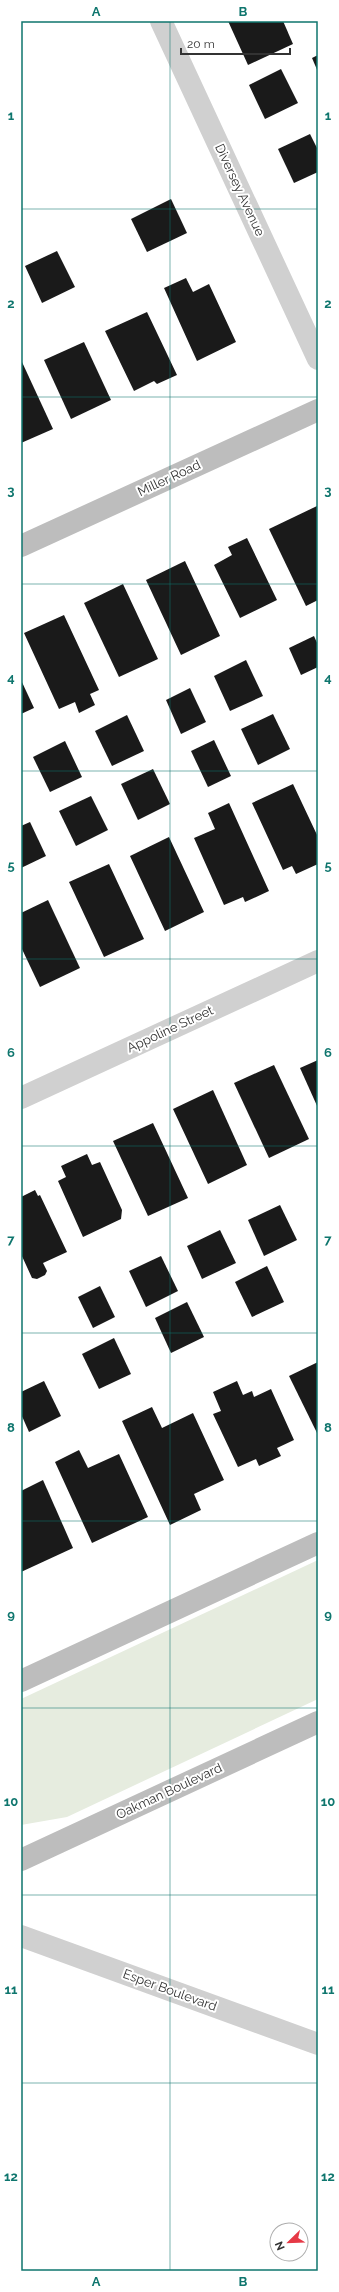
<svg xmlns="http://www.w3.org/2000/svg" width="339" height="2292" font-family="Raleway,sans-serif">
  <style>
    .green { fill: #e6ecdf }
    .building { fill: #1a1a1a }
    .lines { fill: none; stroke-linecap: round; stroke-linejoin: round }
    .street { stroke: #d0d0d0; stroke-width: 22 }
    .secondary { stroke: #bdbdbd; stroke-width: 22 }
    .grid { fill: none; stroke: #0f766e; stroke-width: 1; stroke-opacity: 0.55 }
    .labels { text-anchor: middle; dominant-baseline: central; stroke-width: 4; stroke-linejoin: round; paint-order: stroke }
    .street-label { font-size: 13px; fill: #333; stroke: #fff }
    .neatline { fill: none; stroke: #0f766e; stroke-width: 1.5 }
    .grid-label { font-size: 13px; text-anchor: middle; font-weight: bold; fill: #0f766e }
  </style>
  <rect width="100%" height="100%" fill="#fff"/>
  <polygon class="green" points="318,1560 318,1699 67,1817 21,1825 21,1699"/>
  <g class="building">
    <polygon points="228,21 283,21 293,44 248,65"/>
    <polygon points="318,55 318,72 312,58"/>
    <polygon points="281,69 298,103 265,119 249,85"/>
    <polygon points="310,134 318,150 318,172 294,183 278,149"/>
    <polygon points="171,199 187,233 147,252 131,219"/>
    <polygon points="57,251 75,287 42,303 25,266"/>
    <polygon points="186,278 193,292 209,284 236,342 197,361 164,288"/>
    <polygon points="147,312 177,375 157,384 154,381 134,391 105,331"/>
    <polygon points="84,342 111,400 71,419 44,360"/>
    <polygon points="22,362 53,429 21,443 21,363"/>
    <polygon points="317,506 318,600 306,606 269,529"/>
    <polygon points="247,538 277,600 240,618 214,565 232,555 228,547"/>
    <polygon points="185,561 220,636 181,655 146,580"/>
    <polygon points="123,584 158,659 119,677 84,603"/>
    <polygon points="64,615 99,690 90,694 95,705 79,713 75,702 59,709 24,633"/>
    <polygon points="314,636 318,645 318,667 301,675 289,648"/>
    <polygon points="246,660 263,696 230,711 214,676"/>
    <polygon points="21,680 34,708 21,714"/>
    <polygon points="190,688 206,722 181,734 166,700"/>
    <polygon points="273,714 290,749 258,765 241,729"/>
    <polygon points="127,715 144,751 112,766 95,731"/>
    <polygon points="214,740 231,776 208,787 191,751"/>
    <polygon points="65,741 82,777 50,792 33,757"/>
    <polygon points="153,769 170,804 138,820 121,784"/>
    <polygon points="293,784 318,837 318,864 296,874 292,866 283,870 252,803"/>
    <polygon points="91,796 108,830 76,846 59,811"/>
    <polygon points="229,803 269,891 245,902 243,897 224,905 194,838 215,829 208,813"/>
    <polygon points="30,822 46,856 21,868 21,826"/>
    <polygon points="169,837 204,912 165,931 130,856"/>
    <polygon points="109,864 144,939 104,957 69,882"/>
    <polygon points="48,900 80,968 40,987 21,947 21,913"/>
    <polygon points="318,1060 318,1108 300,1068"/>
    <polygon points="274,1065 309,1139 269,1158 234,1083"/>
    <polygon points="213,1090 247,1165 208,1184 173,1109"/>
    <polygon points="153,1123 188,1198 148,1216 113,1141"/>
    <polygon points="87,1154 92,1165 100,1162 122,1210 121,1219 83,1237 58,1181 66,1177 61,1166"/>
    <polygon points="35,1190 38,1196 40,1195 67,1252 43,1263 47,1271 45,1275 37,1279 32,1278 21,1254 21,1197"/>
    <polygon points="280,1205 297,1240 264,1256 248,1220"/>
    <polygon points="220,1230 236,1263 202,1279 187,1246"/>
    <polygon points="161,1256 178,1291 146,1307 129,1271"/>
    <polygon points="267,1266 284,1302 252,1317 235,1282"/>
    <polygon points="100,1286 115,1317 93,1328 78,1297"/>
    <polygon points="187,1302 204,1337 171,1353 155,1318"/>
    <polygon points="114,1338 131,1374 99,1389 82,1354"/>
    <polygon points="318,1362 318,1435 289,1376"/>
    <polygon points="44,1381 61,1416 29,1432 21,1414 21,1392"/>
    <polygon points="237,1381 243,1395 252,1391 254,1397 271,1389 294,1440 277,1448 281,1456 259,1466 256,1459 238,1467 213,1414 221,1411 213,1392"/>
    <polygon points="152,1407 162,1428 193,1413 224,1480 194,1494 201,1510 170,1525 122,1421"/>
    <polygon points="79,1450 88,1468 119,1454 148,1517 92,1543 55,1462"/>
    <polygon points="43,1480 73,1548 21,1572 21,1491"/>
  </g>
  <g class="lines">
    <g class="street">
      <polyline points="161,21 318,359"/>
      <polyline points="21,1098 318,961"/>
      <polyline points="21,1936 318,2044"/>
    </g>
    <g class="secondary">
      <polyline points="21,546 318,410"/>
      <polyline points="21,1681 318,1543"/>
      <polyline points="21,1860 318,1722"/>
    </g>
  </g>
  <path class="grid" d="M170,21v2250M21,209h297M21,397h297M21,584h297M21,771h297M21,959h297M21,1146h297M21,1333h297M21,1521h297M21,1708h297M21,1895h297M21,2083h297"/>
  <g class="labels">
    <g class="street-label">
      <text transform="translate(240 190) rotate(65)">Diversey Avenue</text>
      <text transform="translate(169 478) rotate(-25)">Miller Road</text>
      <text transform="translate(170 1029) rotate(-25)">Appoline Street</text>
      <text transform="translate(169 1791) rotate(-25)">Oakman Boulevard</text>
      <text transform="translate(170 1990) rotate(20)">Esper Boulevard</text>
    </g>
  </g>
  <rect width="339" height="2292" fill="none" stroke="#ffffff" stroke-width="44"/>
  <g transform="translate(289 2242) rotate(247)"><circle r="19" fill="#ffffff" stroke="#adadad"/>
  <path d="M0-3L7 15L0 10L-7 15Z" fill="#e63946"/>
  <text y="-6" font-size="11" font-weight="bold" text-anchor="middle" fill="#333333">N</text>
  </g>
  <path d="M181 48v6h109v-6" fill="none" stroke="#333333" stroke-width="2"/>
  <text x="187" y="48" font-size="12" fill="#333333" stroke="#ffffff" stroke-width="3" paint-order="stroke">20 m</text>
  <rect x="22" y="22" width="295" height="2248" class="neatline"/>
  <g class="grid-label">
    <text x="96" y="16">A</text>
    <text x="243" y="16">B</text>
    <text x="11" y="120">1</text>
    <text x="328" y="120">1</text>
    <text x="11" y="308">2</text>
    <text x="328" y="308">2</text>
    <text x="11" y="495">3</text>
    <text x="328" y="495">3</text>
    <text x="11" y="682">4</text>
    <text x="328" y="682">4</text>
    <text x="11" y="870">5</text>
    <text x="328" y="870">5</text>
    <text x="11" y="1057">6</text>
    <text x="328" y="1057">6</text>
    <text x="11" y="1244">7</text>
    <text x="328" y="1244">7</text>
    <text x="11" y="1432">8</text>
    <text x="328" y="1432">8</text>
    <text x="11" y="1619">9</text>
    <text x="328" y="1619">9</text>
    <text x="11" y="1806">10</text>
    <text x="328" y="1806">10</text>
    <text x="11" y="1994">11</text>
    <text x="328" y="1994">11</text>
    <text x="11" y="2181">12</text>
    <text x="328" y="2181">12</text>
    <text x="96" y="2286">A</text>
    <text x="243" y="2286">B</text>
  </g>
</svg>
